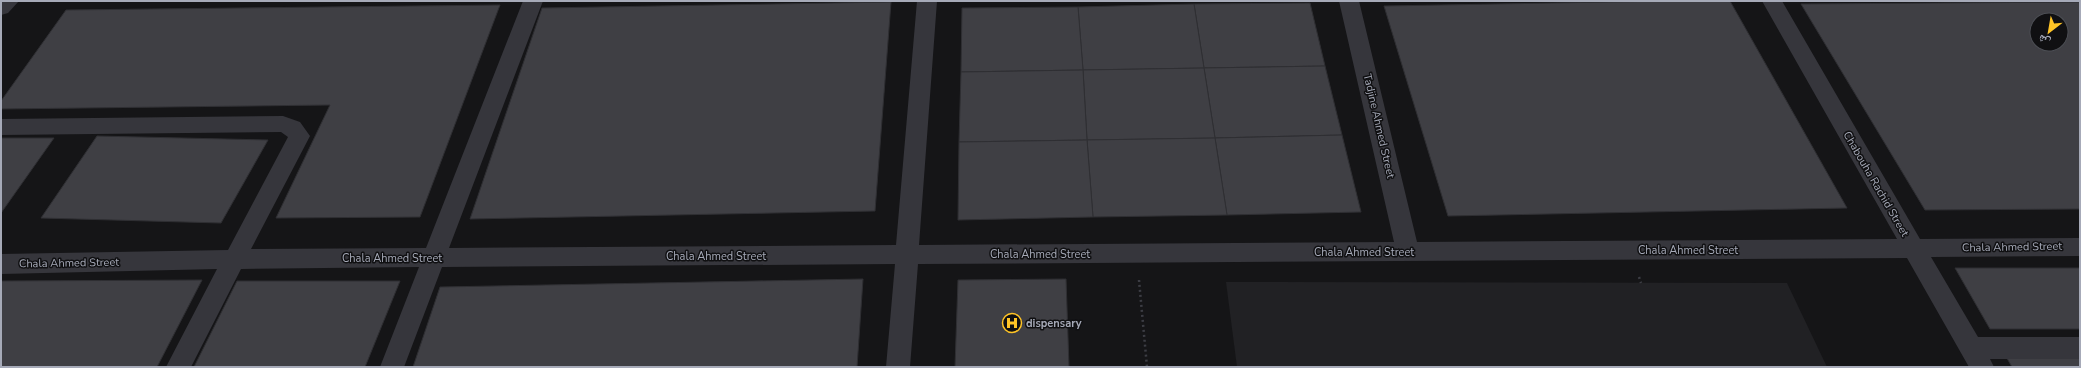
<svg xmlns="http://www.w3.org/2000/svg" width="2081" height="368" font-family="'Nunito Sans','Noto Naskh Arabic',sans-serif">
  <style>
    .built { fill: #212124 }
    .building { fill: #3f3f44; stroke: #2f2f33; fill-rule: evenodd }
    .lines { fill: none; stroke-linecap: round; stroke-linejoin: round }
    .path { stroke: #3c3d44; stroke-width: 2.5; stroke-dasharray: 2 3; stroke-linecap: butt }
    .street { fill: #36363c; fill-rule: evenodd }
    .labels { text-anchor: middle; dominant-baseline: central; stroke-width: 3; stroke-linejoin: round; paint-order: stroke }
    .street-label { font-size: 11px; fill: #a6aab8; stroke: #101012 }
    .poi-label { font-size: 11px; font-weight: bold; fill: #a6aab8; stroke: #101012; text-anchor: start }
  </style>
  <rect width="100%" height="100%" fill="#151517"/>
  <polygon class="built" points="1226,282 1787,283 1827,367 1237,367"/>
  <g class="building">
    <polygon points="1665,1 1730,1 1847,208 1448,216 1384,6"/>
    <polygon points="891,2 875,211 470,219 542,8"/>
    <path d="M2080,2v207l-155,1 -124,-206zM2037,20h24v24h-24z"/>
    <polygon points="1310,3 1325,66 1204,68 1194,4"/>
    <polygon points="1194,4 1204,68 1083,70 1078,7"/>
    <polygon points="500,5 420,217 276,218 330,105 1,109 1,101 66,10"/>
    <polygon points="1078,7 1083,70 961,72 962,8"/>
    <polygon points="1325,66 1342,135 1215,138 1204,68"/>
    <polygon points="1204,68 1215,138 1087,140 1083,70"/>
    <polygon points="1083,70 1087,140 959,142 961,72"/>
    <polygon points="1342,135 1361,212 1227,215 1215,138"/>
    <polygon points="97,136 268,140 221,223 41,218"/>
    <polygon points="1,138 54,138 1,213"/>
    <polygon points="1215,138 1227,215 1093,217 1087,140"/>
    <polygon points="1087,140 1093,217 958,220 959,142"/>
    <polygon points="1955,268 2080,268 2080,329 1990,329"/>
    <polygon points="863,279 857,367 413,367 440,287"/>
    <polygon points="1066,279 1069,367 955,367 958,280"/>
    <polygon points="202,280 157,367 1,367 1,281"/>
    <polygon points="237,281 400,281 365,367 194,367"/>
    <polygon points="2004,353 2080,353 2080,367 2012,367"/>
  </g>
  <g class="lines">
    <g class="path">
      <polyline points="1639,277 1641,283"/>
      <polyline points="1139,280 1147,367"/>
    </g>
    <g class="street">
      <polygon points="1,1 19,1 8,13 1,15"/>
      <polygon points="523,1 543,1 449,248 896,245 917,1 937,1 919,245 1394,242 1339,1 1359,1 1417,242 1897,239 1762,1 1782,1 1920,239 2080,238 2080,256 1931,257 1978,337 2080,337 2080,359 1990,359 1994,367 1969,367 1907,258 918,264 910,367 886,367 895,264 442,267 404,367 380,367 419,267 241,269 191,367 166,367 217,269 1,274 1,254 228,250 288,137 281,132 1,135 1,119 283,116 300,122 310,136 251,249 426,248"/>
    </g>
  </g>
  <defs>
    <g id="hospital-ring" transform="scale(1)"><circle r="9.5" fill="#101012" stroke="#ffc426" stroke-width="1.5"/><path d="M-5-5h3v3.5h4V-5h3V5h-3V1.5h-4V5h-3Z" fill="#ffc426"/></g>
  </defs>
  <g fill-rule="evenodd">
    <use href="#hospital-ring" x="1012" y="323"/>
  </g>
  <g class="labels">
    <g class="street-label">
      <text transform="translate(1379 126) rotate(77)">Tadjine Ahmed Street</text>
      <text transform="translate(1876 184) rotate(60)">Chabouha Rachid Street</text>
      <text transform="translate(2012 247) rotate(-1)">Chala Ahmed Street</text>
      <text x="1688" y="250">Chala Ahmed Street</text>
      <text x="1364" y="252">Chala Ahmed Street</text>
      <text x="1040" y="254">Chala Ahmed Street</text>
      <text x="716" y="256">Chala Ahmed Street</text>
      <text x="392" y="258">Chala Ahmed Street</text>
      <text transform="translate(69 263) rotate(-1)">Chala Ahmed Street</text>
    </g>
    <g class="poi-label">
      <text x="1026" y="323">dispensary</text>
    </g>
  </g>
  <rect width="2081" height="368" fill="none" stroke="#a6aab8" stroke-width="4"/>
  <g transform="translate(2049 32) rotate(211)"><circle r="19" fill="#101012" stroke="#4c4e54"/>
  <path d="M0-3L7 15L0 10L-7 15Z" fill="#ffc426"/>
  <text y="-6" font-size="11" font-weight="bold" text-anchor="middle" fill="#a6aab8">ش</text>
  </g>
</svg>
